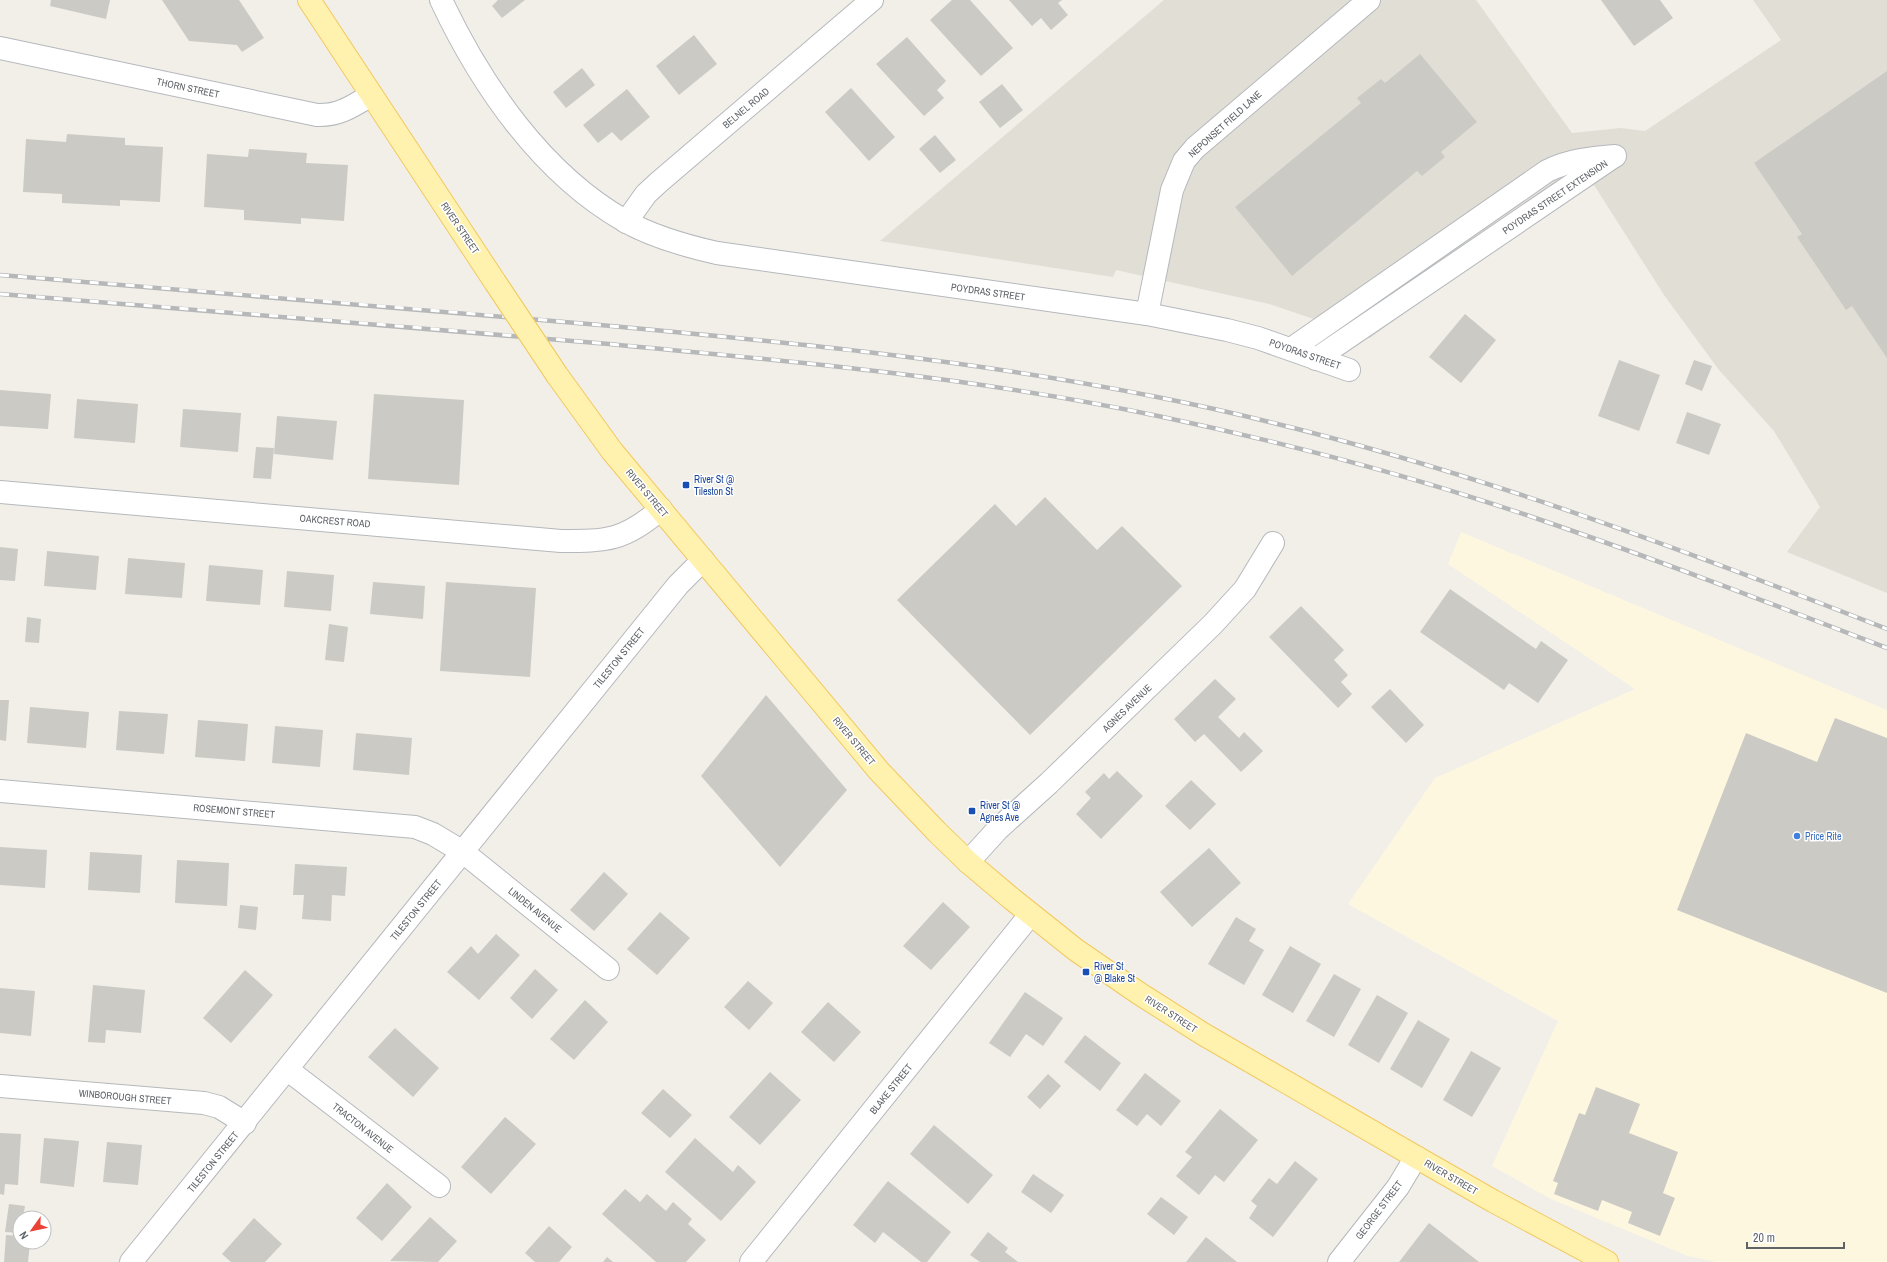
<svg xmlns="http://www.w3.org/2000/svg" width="1887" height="1262" font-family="'Archivo Narrow',sans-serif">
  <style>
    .commercial { fill: #fef7e0 }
    .education { fill: #e1ded6 }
    .building { fill: #cccac5 }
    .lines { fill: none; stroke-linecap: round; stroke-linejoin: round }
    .minor-casing { stroke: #b5b8bc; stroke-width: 24 }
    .major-casing { stroke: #f2c960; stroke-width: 24 }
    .minor { stroke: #fff; stroke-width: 22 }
    .major { stroke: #fff2af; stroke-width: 22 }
    .rail-casing { stroke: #b6b7b8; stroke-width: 4.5 }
    .rail { stroke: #fff; stroke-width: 3; stroke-dasharray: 9; stroke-linecap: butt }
    .major-bridge-casing { stroke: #f2c960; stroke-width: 24; stroke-linecap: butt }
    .major-bridge { stroke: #fff2af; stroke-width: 22 }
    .transit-dot { fill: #1a4fb4; stroke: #fff; stroke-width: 1.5 }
    .shop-dot { fill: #3f7fe0; stroke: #fff; stroke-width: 1.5 }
    .labels { text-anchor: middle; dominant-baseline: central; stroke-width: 3; stroke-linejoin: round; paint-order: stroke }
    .street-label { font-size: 10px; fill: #5f6368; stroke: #fff }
    .transit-label { font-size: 10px; fill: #164399; stroke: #fff; text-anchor: start }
    .shop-label { font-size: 10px; fill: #366cbe; stroke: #fff; text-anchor: start }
  </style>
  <rect width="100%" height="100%" fill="#f1efe8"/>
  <polygon class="commercial" points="1461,532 1887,710 1887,1262 1717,1262 1688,1256 1551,1199 1492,1166 1558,1021 1348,904 1435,778 1635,689 1448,564"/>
  <polygon class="education" points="1164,0 1476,0 1572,133 1621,128 1645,131 1781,40 1753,0 1887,0 1887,593 1787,552 1820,507 1774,431 1719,370 1664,295 1594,185 1574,194 1528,221 1370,338 1269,304 1116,270 1113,277 880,241"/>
  <g class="building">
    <polygon points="51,0 110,0 106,19 50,6"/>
    <polygon points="162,0 239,0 264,38 242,52 237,45 189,41"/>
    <polygon points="498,0 525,0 502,18 492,6"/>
    <polygon points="952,0 970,0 1013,48 981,76 930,20"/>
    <polygon points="1009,0 1062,0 1058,3 1068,15 1051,30 1041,18 1032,26"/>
    <polygon points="1601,0 1660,0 1673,18 1634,46"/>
    <polygon points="694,35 717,64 679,95 656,66"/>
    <polygon points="907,37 946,81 937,90 944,98 924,116 876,64"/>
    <polygon points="1420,54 1477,122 1441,152 1445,157 1422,176 1417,171 1292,276 1235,207 1361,103 1357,98 1381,79 1385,83"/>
    <polygon points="582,68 595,85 566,108 553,92"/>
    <polygon points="1887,71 1887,358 1852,306 1846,310 1797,237 1802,234 1754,163"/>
    <polygon points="1002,84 1023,110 1000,128 979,102"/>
    <polygon points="851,88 895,137 869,161 825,112"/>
    <polygon points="627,89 650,117 621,141 612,132 598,143 583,125"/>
    <polygon points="67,134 125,138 125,145 163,147 160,202 120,200 120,206 62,203 62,194 23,192 26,139 66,142"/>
    <polygon points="935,135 956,160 940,173 919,149"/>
    <polygon points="249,149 307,153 306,163 348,165 344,221 301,218 301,224 244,220 244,210 204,207 207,154 248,157"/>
    <polygon points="1465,314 1496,340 1461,383 1429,357"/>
    <polygon points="1619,360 1660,375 1639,431 1598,416"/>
    <polygon points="1694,360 1712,366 1702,391 1685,384"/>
    <polygon points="0,390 51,394 48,429 0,426"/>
    <polygon points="374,394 464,400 459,485 368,479"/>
    <polygon points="77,399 138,404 135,443 74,438"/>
    <polygon points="183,409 241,413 238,452 180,447"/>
    <polygon points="1687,412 1721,424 1709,455 1676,443"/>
    <polygon points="277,416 337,421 333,460 274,454"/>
    <polygon points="256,447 274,448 271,479 253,478"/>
    <polygon points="1045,497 1097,550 1122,526 1182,586 1030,735 897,600 995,504 1016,526"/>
    <polygon points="0,547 18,549 15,581 0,580"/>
    <polygon points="47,551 99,556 96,590 44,586"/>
    <polygon points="128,558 185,563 182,598 125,594"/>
    <polygon points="209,565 263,570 260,605 206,601"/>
    <polygon points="287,571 334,575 331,611 284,607"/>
    <polygon points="373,582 425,586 423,619 370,614"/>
    <polygon points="446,582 536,588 530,677 440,671"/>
    <polygon points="1450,589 1536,649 1541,641 1568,660 1538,703 1509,683 1504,690 1420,632"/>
    <polygon points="1301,606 1344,650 1334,660 1348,675 1341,682 1352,694 1338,708 1269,637"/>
    <polygon points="27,617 41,619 39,643 25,642"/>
    <polygon points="329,624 348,627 344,662 325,660"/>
    <polygon points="1215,679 1236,699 1218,717 1239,738 1244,732 1263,751 1241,772 1204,734 1195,742 1174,719"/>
    <polygon points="1390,689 1424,725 1406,743 1371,707"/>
    <polygon points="766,695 847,790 780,867 701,776"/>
    <polygon points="0,700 9,700 6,741 0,740"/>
    <polygon points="30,707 89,712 86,748 27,743"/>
    <polygon points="119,711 168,714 164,754 116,750"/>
    <polygon points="1835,718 1887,738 1887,993 1677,910 1746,733 1817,762"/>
    <polygon points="198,720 248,724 245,761 195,757"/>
    <polygon points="275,726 323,730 320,767 272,763"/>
    <polygon points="356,733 412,738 409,775 353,770"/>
    <polygon points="1117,771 1143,796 1101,839 1076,814 1091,798 1085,792 1104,773 1109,779"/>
    <polygon points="1191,780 1216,804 1190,830 1165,806"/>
    <polygon points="0,847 47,850 45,888 0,885"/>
    <polygon points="1209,848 1241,883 1192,927 1160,892"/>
    <polygon points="90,852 142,855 140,893 88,890"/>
    <polygon points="177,860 229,863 227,906 175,903"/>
    <polygon points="295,864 347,867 345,896 332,895 331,921 302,919 304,895 293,895"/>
    <polygon points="604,872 628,894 594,931 570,910"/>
    <polygon points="943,902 970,927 931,970 903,946"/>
    <polygon points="240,905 258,907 256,930 238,928"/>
    <polygon points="660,912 690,938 657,975 627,949"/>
    <polygon points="1236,917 1256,929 1249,941 1264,950 1244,985 1208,964"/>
    <polygon points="496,934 520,955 479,1000 447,972 471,946 478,954"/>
    <polygon points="1290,946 1321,964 1293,1013 1262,995"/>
    <polygon points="535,969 558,990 532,1019 510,998"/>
    <polygon points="245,970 273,995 231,1043 203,1018"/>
    <polygon points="1334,974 1361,989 1334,1037 1306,1021"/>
    <polygon points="748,981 773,1003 749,1030 724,1007"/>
    <polygon points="93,985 145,990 141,1033 106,1030 105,1043 88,1042"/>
    <polygon points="0,988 35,991 31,1036 0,1033"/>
    <polygon points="1025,992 1063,1018 1043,1046 1026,1034 1010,1057 989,1043"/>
    <polygon points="1377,995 1408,1013 1379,1063 1348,1045"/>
    <polygon points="585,1000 608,1022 574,1060 550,1039"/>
    <polygon points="828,1002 861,1032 834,1062 801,1032"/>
    <polygon points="1418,1020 1450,1039 1422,1088 1390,1069"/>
    <polygon points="395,1028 439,1068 413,1097 368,1057"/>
    <polygon points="1085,1035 1121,1063 1100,1091 1064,1062"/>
    <polygon points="1471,1051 1501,1068 1472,1117 1443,1100"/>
    <polygon points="770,1072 801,1100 760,1145 729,1117"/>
    <polygon points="1145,1073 1181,1101 1161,1126 1147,1114 1137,1126 1116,1110"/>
    <polygon points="1048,1074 1061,1086 1040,1109 1027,1097"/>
    <polygon points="1596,1087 1640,1104 1629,1133 1678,1152 1663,1193 1675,1198 1660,1236 1628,1223 1632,1212 1602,1200 1598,1211 1554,1194 1558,1183 1553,1181 1579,1113 1585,1115"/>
    <polygon points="663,1089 692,1115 670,1138 641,1113"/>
    <polygon points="1220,1109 1258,1140 1224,1182 1215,1175 1199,1195 1176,1176 1192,1157 1185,1152"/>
    <polygon points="505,1117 536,1144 491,1194 461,1167"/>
    <polygon points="934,1125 993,1175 968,1204 910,1154"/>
    <polygon points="0,1133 21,1134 18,1185 5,1184 4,1195 0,1194"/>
    <polygon points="44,1138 79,1141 74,1187 40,1183"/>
    <polygon points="695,1138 733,1172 738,1165 756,1182 721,1221 665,1172"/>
    <polygon points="107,1142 142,1145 138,1185 103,1182"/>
    <polygon points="1295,1161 1318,1179 1273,1237 1249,1218 1257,1206 1251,1201 1269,1178 1277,1184"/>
    <polygon points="1033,1174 1064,1195 1051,1213 1021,1192"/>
    <polygon points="888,1181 951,1232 927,1262 921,1262 883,1232 875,1243 853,1225"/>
    <polygon points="387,1183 412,1207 382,1241 356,1218"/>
    <polygon points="625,1189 640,1202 647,1194 666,1211 673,1202 692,1219 688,1224 706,1240 686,1262 656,1262 602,1214"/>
    <polygon points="1161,1197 1188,1217 1174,1235 1147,1214"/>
    <polygon points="9,1204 25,1206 23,1218 20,1218 20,1233 5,1232"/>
    <polygon points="430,1217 457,1241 438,1262 390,1261"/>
    <polygon points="254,1218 282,1244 265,1262 231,1262 222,1254"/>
    <polygon points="1429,1223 1479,1262 1399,1262"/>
    <polygon points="549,1226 572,1247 559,1262 535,1262 525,1253"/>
    <polygon points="988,1232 1008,1248 1005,1252 1018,1262 980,1262 970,1255"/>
    <polygon points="6,1235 20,1236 20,1242 30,1242 28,1262 4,1262"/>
    <polygon points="1206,1237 1237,1262 1186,1262"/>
    <polygon points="607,1257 613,1262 603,1262"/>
  </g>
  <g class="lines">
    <g class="minor-casing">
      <g id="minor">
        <path d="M441,0c40,85 101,174 184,221 28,16 61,25 92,32l430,61 80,16 31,8 91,32"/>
        <path d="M0,48l317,67c22,1 36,-9 54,-20"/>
        <polyline points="626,222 646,194 659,182 872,0"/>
        <polyline points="1147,314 1172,190 1184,161 1195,148 1369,0"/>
        <path d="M1291,349l256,-178c22,-11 44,-13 68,-15"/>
        <polyline points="1316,359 1613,157"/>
        <path d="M0,492l561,49c46,0 63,0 100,-32"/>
        <polyline points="0,791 415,827 433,834 463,852 608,969"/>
        <polyline points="968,862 998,829 1049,783 1213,624 1245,589 1273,543"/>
        <polyline points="288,1070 439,1186"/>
        <polyline points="0,1086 204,1103 219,1107 245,1123"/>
        <polyline points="131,1262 678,585 703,560"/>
        <polyline points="751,1262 1030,915"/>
        <polyline points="1339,1262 1398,1187 1416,1157"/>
      </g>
    </g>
    <g class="major-casing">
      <g id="major">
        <polyline points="309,0 495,282"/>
        <polyline points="557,375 612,451 879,771 937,832 968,862 1012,899 1076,950 1140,994 1203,1034 1416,1157 1493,1201 1607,1262"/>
      </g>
    </g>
    <use href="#minor" class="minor"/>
    <use href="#major" class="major"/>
    <g class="rail-casing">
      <g id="rail">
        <path d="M0,275c200,16 400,32 600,50 186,17 373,35 557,72 253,50 491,139 730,232"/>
        <path d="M0,294c203,16 406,32 609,50 183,17 369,34 549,72 129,27 258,61 383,104 117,40 231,84 346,128"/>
      </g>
    </g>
    <use href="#rail" class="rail"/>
    <g class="major-bridge-casing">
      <polyline id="major-bridge" points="495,282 557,375"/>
    </g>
    <use href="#major-bridge" class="major-bridge"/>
  </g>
  <g class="transit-dot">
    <rect x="682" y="481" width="8" height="8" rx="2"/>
    <rect x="968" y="807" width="8" height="8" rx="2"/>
    <rect x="1082" y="968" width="8" height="8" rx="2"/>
  </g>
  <circle class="shop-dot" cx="1797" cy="836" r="4"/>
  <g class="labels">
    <g class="street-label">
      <text transform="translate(188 88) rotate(12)">THORN STREET</text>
      <text transform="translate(746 108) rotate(-40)">BELNEL ROAD</text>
      <text transform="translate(1225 124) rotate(-42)">NEPONSET FIELD LANE</text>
      <text transform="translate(1555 197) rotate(-34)">POYDRAS STREET EXTENSION</text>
      <text transform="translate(460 228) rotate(56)">RIVER STREET</text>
      <text transform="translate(988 292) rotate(8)">POYDRAS STREET</text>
      <text transform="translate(1305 354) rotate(19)">POYDRAS STREET</text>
      <text transform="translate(647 493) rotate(50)">RIVER STREET</text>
      <text transform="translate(335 521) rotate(5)">OAKCREST ROAD</text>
      <text transform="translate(619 658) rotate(-51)">TILESTON STREET</text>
      <text transform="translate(1127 708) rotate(-44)">AGNES AVENUE</text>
      <text transform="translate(854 741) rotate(50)">RIVER STREET</text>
      <text transform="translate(234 811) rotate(5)">ROSEMONT STREET</text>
      <text transform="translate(416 910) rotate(-51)">TILESTON STREET</text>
      <text transform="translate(535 910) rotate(39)">LINDEN AVENUE</text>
      <text transform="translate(1171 1014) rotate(33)">RIVER STREET</text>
      <text transform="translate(891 1089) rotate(-51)">BLAKE STREET</text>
      <text transform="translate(125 1097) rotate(5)">WINBOROUGH STREET</text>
      <text transform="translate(363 1128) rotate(38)">TRACTON AVENUE</text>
      <text transform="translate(213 1162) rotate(-51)">TILESTON STREET</text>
      <text transform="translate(1451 1177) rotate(30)">RIVER STREET</text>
      <text transform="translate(1379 1210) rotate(-53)">GEORGE STREET</text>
    </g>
    <g class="transit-label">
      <text x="694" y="479">River St @<tspan x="694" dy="12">Tileston St</tspan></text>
      <text x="980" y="805">River St @<tspan x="980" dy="12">Agnes Ave</tspan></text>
      <text x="1094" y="966">River St<tspan x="1094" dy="12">@ Blake St</tspan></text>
    </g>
    <g class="shop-label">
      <text x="1805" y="836">Price Rite</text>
    </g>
  </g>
  <g transform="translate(32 1230) rotate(237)"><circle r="19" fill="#ffffff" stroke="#bfc1c3"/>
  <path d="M0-3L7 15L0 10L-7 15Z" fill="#ea4335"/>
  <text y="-6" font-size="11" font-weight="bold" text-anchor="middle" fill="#5f6368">N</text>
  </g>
  <path d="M1747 1242v6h97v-6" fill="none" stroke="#5f6368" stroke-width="2"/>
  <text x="1753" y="1242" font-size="12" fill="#5f6368" stroke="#ffffff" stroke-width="3" paint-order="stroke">20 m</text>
</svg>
